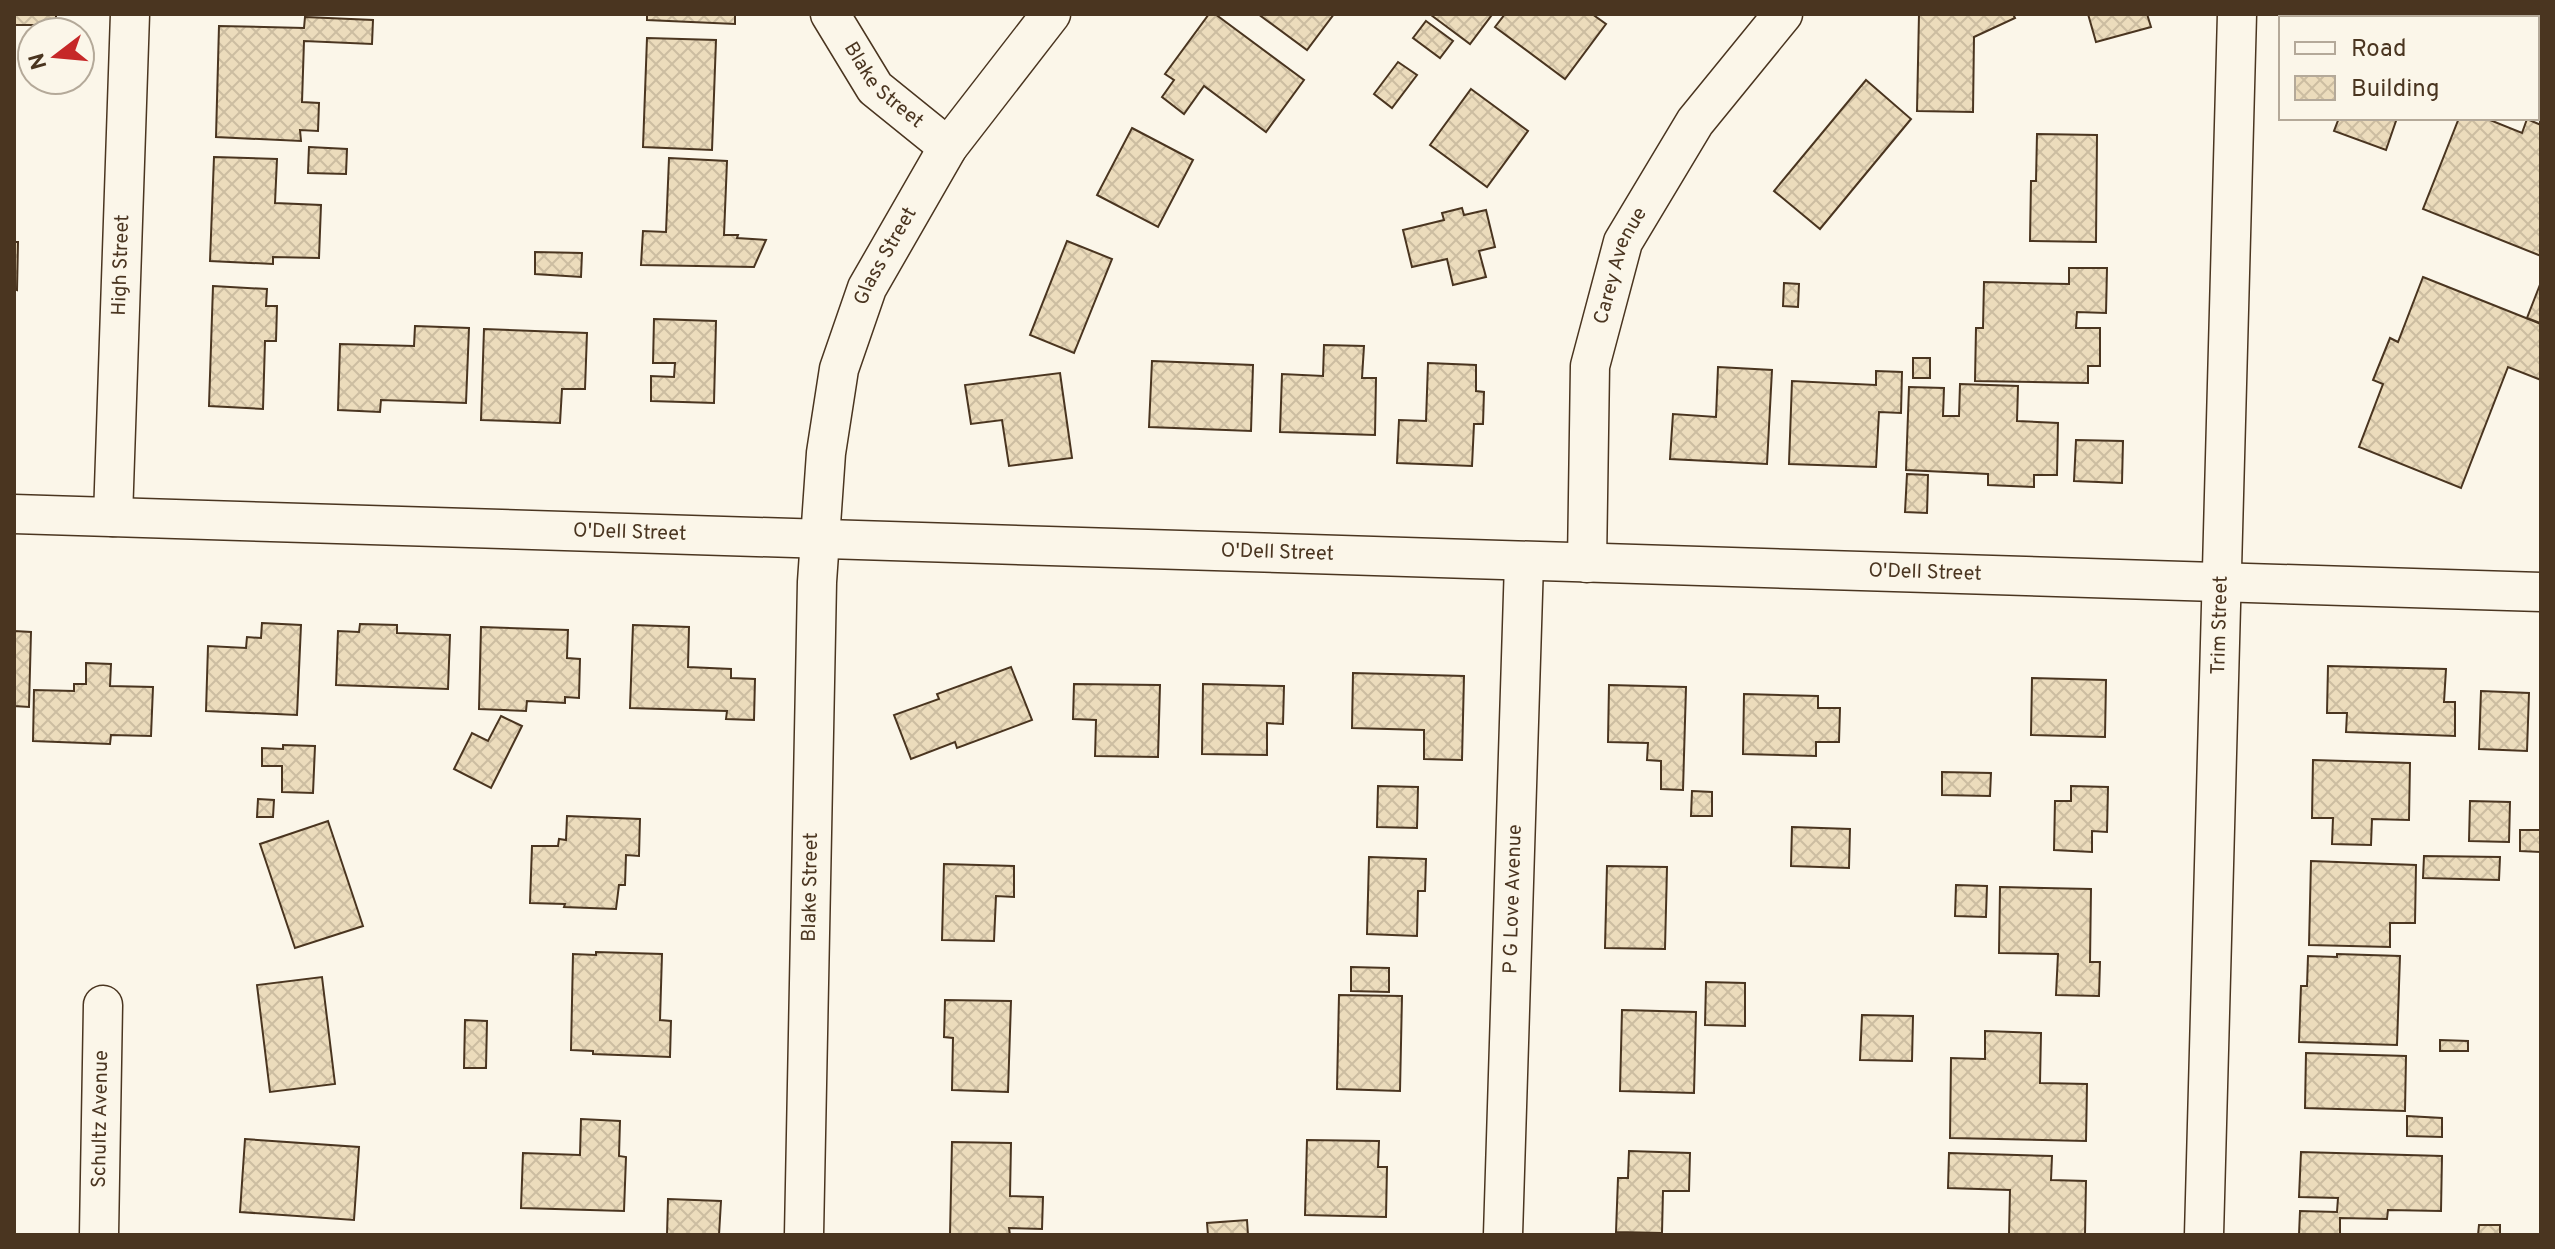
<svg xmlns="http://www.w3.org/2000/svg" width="2555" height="1249" font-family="Overpass,sans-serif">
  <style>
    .building { fill: url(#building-cross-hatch); stroke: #4a3520; stroke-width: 2 }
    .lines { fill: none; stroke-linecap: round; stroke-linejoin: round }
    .street-casing { stroke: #4a3520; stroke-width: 41 }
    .street { stroke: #fbf6e9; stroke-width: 38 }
    .labels { text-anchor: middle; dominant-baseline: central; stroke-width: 6; stroke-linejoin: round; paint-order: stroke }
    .street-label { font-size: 20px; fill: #4a3520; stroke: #fbf6e9 }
  </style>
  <defs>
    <pattern id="building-cross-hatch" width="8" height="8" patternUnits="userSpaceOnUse" patternTransform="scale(2)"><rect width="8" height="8" fill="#ecdcbc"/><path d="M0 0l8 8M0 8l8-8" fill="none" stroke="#ccbda1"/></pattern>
  </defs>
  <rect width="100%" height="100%" fill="#fbf6e9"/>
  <g class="building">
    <rect x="14" y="14" width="42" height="11"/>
    <polygon points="647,14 735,14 735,24 647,20"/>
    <polygon points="1209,14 1215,14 1304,80 1266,132 1204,86 1184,114 1162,97 1174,80 1165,74"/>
    <polygon points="1258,14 1334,14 1307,50"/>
    <polygon points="1489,14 1491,16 1470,44 1431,15"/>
    <polygon points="1505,14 1592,14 1606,24 1565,79 1495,27"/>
    <polygon points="1919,14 2013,14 2015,18 1974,37 1973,112 1917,111"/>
    <polygon points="2088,14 2147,14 2151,27 2096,42"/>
    <polygon points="2347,14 2400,14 2399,18 2346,18"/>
    <polygon points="2516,14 2541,14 2541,50 2537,49 2537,18 2514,18"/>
    <polygon points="305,17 373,20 372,44 304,41 302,102 319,103 318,131 300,130 301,141 216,137 219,26 304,28"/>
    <polygon points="1426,21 1453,41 1440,58 1413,38"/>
    <polygon points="647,38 716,40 712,150 643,147"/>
    <polygon points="1398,62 1417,75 1392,108 1374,94"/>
    <polygon points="1866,80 1911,119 1820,229 1774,191"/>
    <polygon points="1471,89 1528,131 1487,187 1430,145"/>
    <polygon points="2339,118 2397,118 2386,150 2334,131"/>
    <polygon points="2459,118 2485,118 2522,133 2527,119 2541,125 2541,256 2423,209"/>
    <polygon points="1132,128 1193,160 1158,227 1097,195"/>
    <polygon points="2037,134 2097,135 2096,242 2030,241 2031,181 2036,181"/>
    <polygon points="309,147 347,149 346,174 308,173"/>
    <polygon points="214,157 277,159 275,203 321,205 319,258 273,257 273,264 210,261"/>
    <polygon points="669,158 727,161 724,235 738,235 737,238 766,240 754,267 641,265 643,231 666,232"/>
    <polygon points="1462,208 1464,215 1486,210 1495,247 1479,251 1486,277 1453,285 1447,259 1412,267 1403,230 1444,220 1442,213"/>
    <polygon points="1067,241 1112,259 1074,353 1030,335"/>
    <polygon points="14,242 18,242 17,290 14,289"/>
    <polygon points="535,252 582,253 581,277 535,274"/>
    <polygon points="2069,268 2107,268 2106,313 2077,312 2076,328 2100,328 2100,366 2088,366 2088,383 1975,381 1976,328 1983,328 1984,282 2069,284"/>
    <polygon points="2423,277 2541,324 2541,380 2508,367 2461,488 2359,447 2383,384 2373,380 2390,338 2398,342"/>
    <polygon points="2541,282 2541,320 2540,323 2527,318"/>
    <polygon points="1784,283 1799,284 1798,307 1783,306"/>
    <polygon points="213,286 267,289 266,306 277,306 276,341 265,341 263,409 209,406"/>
    <polygon points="654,319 716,321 714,403 651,401 651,376 674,377 675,363 653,363"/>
    <polygon points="415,326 469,328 466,403 381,400 380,412 338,410 340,344 414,346"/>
    <polygon points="484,329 587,333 585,389 562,389 560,423 481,420"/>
    <polygon points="1324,345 1364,346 1362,378 1376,378 1375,435 1280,432 1282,374 1323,376"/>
    <rect x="1913" y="358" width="17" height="20"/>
    <polygon points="1152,361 1253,365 1251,431 1149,427"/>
    <polygon points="1428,363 1476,365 1476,391 1484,392 1483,424 1474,424 1472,466 1397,463 1399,420 1426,421"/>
    <polygon points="1718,367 1772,370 1767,464 1670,459 1673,414 1716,417"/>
    <polygon points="1876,371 1902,372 1901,413 1879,412 1876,467 1789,464 1792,381 1876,385"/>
    <polygon points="1060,373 1072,458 1009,466 1002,420 971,424 965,385"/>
    <polygon points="1960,384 2018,386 2017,421 2058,423 2057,475 2034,475 2034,487 1988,485 1988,474 1906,470 1909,387 1944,388 1943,416 1959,416"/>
    <polygon points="2076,440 2123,441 2122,483 2074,481"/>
    <polygon points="1907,474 1928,475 1927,513 1905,512"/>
    <polygon points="262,623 301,625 297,715 206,711 208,646 246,648 247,637 261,638"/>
    <polygon points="360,624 397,625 397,633 450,635 448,689 336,685 338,631 359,632"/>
    <polygon points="633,625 689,627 688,667 731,669 731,678 755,679 754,720 726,719 727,711 630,708"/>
    <polygon points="481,627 568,630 567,658 580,659 579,698 565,697 565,703 527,701 526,711 479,709"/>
    <polygon points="14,631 31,632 29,707 14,706"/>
    <polygon points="86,663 111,664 110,686 153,687 151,736 111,735 110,744 33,741 34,690 74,691 74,684 86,684"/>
    <polygon points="2328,666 2446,669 2444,702 2455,702 2455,736 2346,732 2347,713 2327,713"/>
    <polygon points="1011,667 1032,720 957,748 955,742 911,759 894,715 939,699 937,694"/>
    <polygon points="1353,673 1464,676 1462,760 1424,759 1424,730 1352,728"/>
    <polygon points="2032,678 2106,680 2105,737 2031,735"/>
    <polygon points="1074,684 1160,685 1158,757 1095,756 1096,720 1073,719"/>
    <polygon points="1203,684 1284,686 1283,724 1267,723 1267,755 1202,754"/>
    <polygon points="1609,685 1686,687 1683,790 1661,789 1661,761 1647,760 1648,743 1608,742"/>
    <polygon points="2481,691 2529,693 2527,751 2479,749"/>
    <polygon points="1744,694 1818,696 1818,708 1840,708 1839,742 1816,742 1816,756 1743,754"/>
    <polygon points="501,716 522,726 491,788 454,769 472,733 488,741"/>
    <polygon points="283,745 315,746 313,793 282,792 282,766 262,766 262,748 283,749"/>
    <polygon points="2313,760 2410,763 2409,820 2372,819 2371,845 2332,844 2333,818 2312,818"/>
    <polygon points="1942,772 1991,773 1990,796 1942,795"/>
    <polygon points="1378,786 1418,787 1417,828 1377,827"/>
    <polygon points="2071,786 2108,787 2107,832 2092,831 2092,852 2054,850 2055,801 2071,801"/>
    <polygon points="1692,791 1712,792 1712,816 1691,816"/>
    <polygon points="258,799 274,800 273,817 257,817"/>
    <polygon points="2470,801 2510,802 2509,842 2469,841"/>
    <polygon points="567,816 640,819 639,856 626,855 625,885 619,885 616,909 564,907 565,904 530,903 532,846 558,846 559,839 566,840"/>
    <polygon points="328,821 363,926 295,948 260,844"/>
    <polygon points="1792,827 1850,829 1849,868 1791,866"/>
    <polygon points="2520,830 2541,830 2540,852 2520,851"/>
    <polygon points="2424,856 2500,857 2499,880 2423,878"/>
    <polygon points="1369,857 1426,859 1425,891 1418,891 1417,936 1367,934"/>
    <polygon points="2311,861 2416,865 2415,923 2390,923 2390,947 2309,945"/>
    <polygon points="944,864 1014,866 1014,897 996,896 994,941 942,940"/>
    <polygon points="1607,866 1667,867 1665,949 1605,948"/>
    <polygon points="1956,885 1987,886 1986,917 1955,916"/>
    <polygon points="2000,887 2091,889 2090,962 2100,962 2099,996 2056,995 2058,954 1999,953"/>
    <polygon points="596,952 662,954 660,1020 671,1021 670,1057 593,1054 593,1051 571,1050 573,954 596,955"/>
    <polygon points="2337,954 2400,956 2397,1045 2299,1042 2301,986 2307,986 2308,956 2337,957"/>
    <polygon points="1351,967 1389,968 1389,992 1351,991"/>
    <polygon points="322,977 335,1084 270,1092 257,985"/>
    <polygon points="1706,982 1745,983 1745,1026 1705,1025"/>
    <polygon points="1339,995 1402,996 1400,1091 1337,1089"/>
    <polygon points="945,1000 1011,1001 1008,1092 952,1090 953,1038 944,1037"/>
    <polygon points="1622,1010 1696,1012 1694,1093 1620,1091"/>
    <polygon points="1862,1015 1913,1016 1912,1061 1860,1060"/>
    <polygon points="465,1020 487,1021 486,1068 464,1068"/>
    <polygon points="1985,1031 2041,1033 2040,1083 2087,1084 2086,1141 1950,1138 1951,1058 1985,1059"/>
    <polygon points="2440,1040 2468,1041 2468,1051 2440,1051"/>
    <polygon points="2306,1053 2406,1056 2405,1111 2305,1108"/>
    <polygon points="2407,1116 2442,1118 2442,1137 2407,1136"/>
    <polygon points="581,1119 620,1121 619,1156 626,1157 624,1211 521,1208 523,1153 580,1155"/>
    <polygon points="245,1139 359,1147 354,1220 240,1212"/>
    <polygon points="1307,1140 1379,1141 1378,1167 1387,1167 1386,1217 1305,1215"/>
    <polygon points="952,1142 1011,1143 1010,1196 1043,1197 1042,1229 1009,1228 1010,1235 950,1235"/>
    <polygon points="1629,1151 1690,1153 1689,1191 1663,1191 1662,1233 1616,1232 1618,1178 1628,1178"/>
    <polygon points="2301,1152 2442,1156 2441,1211 2388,1210 2387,1219 2340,1218 2340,1235 2299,1235 2300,1211 2337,1212 2338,1198 2299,1197"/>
    <polygon points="1949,1153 2052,1156 2051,1180 2086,1181 2085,1235 2009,1235 2010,1190 1948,1188"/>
    <polygon points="668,1199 721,1201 719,1235 667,1235"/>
    <polygon points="1247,1220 1248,1235 1208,1235 1207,1223"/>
    <polygon points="2479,1225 2500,1225 2500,1235 2478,1235"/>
  </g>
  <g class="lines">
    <g class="street-casing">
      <g id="street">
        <path id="s1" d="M830,14l45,74 73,59"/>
        <path id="s2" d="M14,514l2527,78"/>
        <path id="s3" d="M113,517l17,-503"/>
        <path id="s4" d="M1587,563l3,-197 33,-124 72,-120 88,-108"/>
        <path id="s5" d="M99,1235l4,-230"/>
        <path id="s6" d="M804,1235l13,-653 9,-129 13,-84 28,-81 81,-141 103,-133"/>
        <path id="s7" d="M1503,1235l21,-673"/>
        <path id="s8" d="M2204,1235l33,-1221"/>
      </g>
    </g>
    <use href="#street" class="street"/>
  </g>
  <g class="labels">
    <g class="street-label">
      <text stroke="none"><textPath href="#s1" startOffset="90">Blake Street</textPath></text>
      <text stroke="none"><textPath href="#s6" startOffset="990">Glass Street</textPath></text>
      <text stroke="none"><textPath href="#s3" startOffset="252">High Street</textPath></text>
      <text stroke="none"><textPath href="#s4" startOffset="302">Carey Avenue</textPath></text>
      <text stroke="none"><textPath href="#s2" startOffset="616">O'Dell Street</textPath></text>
      <text stroke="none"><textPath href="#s2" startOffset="1264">O'Dell Street</textPath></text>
      <text stroke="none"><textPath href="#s2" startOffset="1912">O'Dell Street</textPath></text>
      <text stroke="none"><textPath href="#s8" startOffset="610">Trim Street</textPath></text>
      <text stroke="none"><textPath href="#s6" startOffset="348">Blake Street</textPath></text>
      <text stroke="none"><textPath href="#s7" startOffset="336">P G Love Avenue</textPath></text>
      <text stroke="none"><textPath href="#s5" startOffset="116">Schultz Avenue</textPath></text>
    </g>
  </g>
  <rect width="2555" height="1249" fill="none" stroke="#4a3520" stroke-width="32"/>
  <rect x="2279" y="16" width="260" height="104" fill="#fbf6e9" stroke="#b4a999" stroke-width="2"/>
  <rect x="2295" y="42" width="40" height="12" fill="#fbf6e9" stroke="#b4a999" stroke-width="2"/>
  <text x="2351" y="56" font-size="24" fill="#4a3520">Road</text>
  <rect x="2295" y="76" width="40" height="24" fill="url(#building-cross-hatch)" stroke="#b4a999" stroke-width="2"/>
  <text x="2351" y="96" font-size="24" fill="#4a3520">Building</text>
  <g transform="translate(56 56) rotate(254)"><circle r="38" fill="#fbf6e9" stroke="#b4a999" stroke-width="2"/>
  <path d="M0-6L14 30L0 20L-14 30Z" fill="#c62828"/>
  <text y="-12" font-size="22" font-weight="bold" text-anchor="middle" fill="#4a3520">N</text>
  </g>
</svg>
